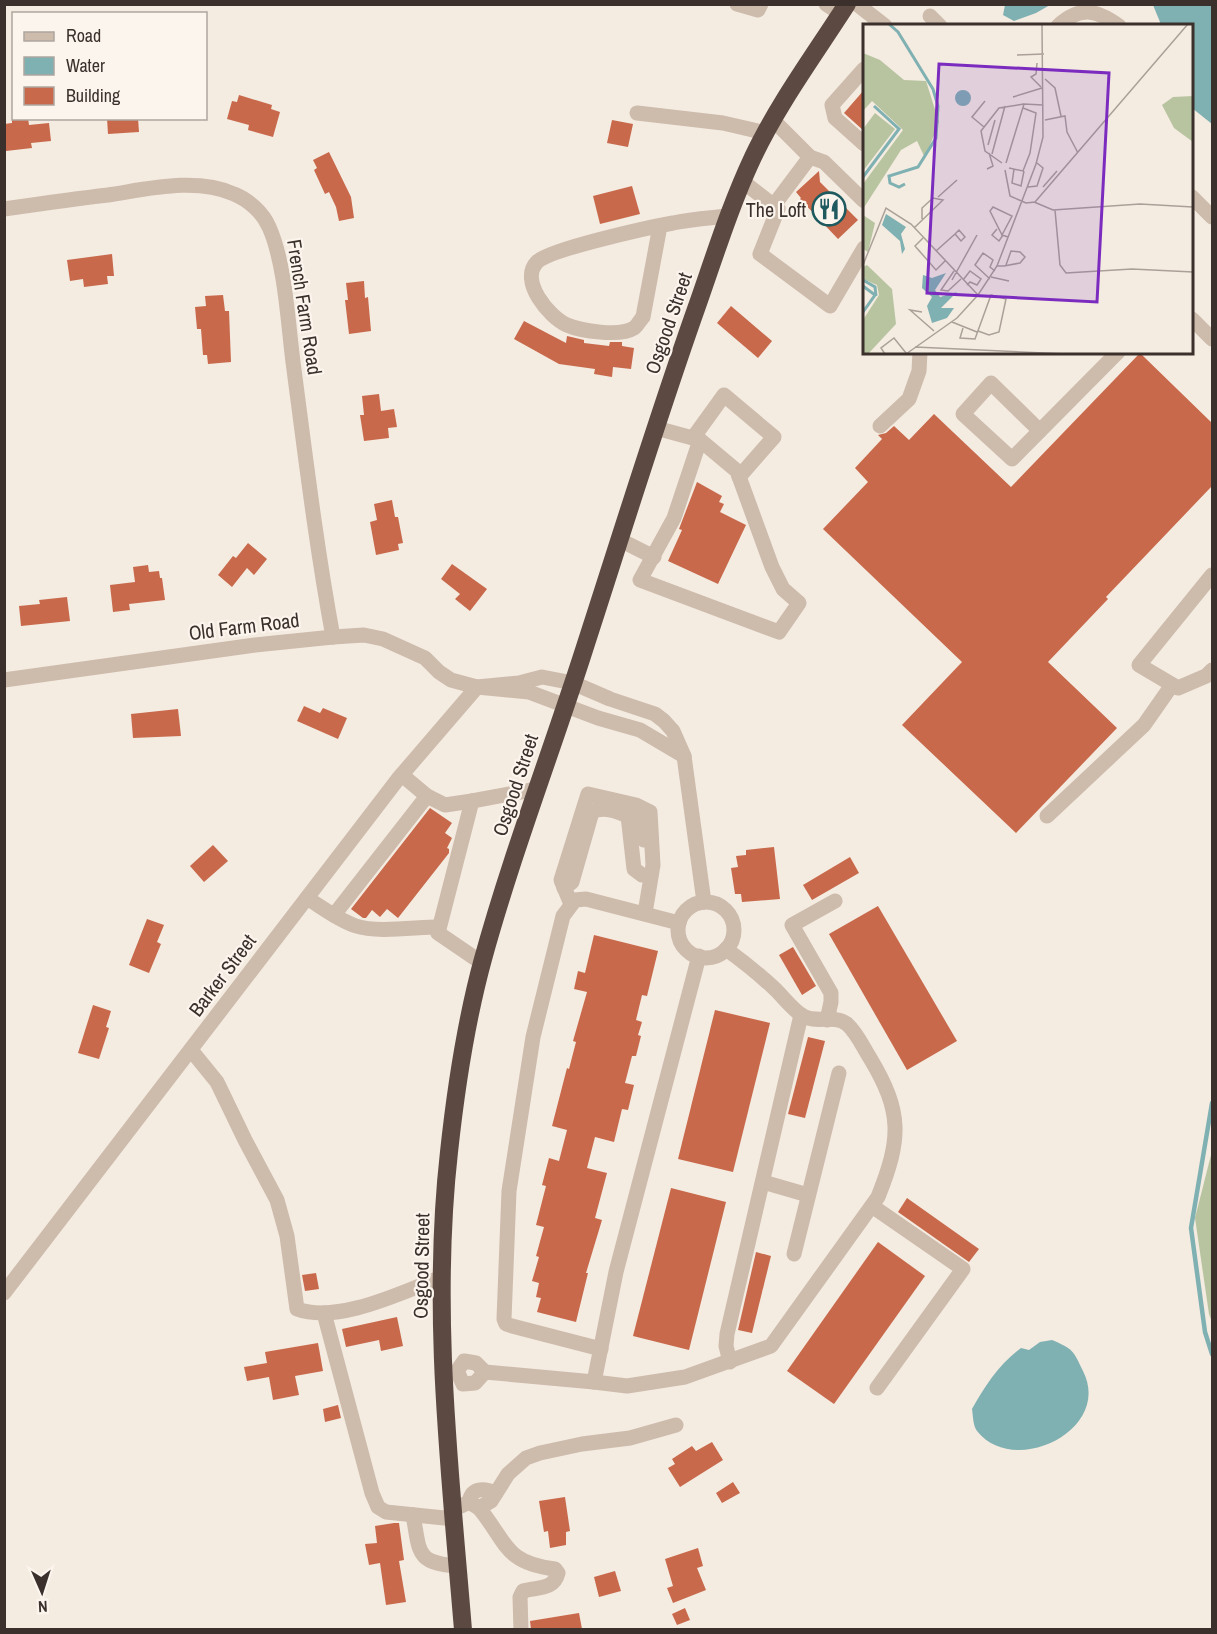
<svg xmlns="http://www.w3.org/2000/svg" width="1217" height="1634" font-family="'Archivo Narrow',sans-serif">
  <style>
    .green { fill: #b8c4a0 }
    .water { fill: #7fb0b2 }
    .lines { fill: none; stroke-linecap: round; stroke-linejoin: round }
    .stream { stroke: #7fb0b2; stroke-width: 4.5 }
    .building { fill: #c8694b }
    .minor { stroke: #cdbbac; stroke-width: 15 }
    .highway { stroke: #5c4a42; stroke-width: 18 }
    .labels { text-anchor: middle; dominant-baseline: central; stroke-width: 4.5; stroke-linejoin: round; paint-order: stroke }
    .poi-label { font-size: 20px; fill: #3b302b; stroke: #fbf5ee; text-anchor: end }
    .street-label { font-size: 20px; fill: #3b302b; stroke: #fbf5ee }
    .inset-river { fill: none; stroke: #7fb0b2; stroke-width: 3 }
    .inset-road { fill: none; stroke: #aaa098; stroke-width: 1.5 }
    .view { fill: #7b2cbf; fill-opacity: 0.15; stroke: #7b2cbf; stroke-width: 3 }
    .inset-edge { fill: none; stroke: #3b302b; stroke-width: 3 }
  </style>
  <rect width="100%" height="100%" fill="#f4ebe1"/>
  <polygon class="green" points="1212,1151 1212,1322 1209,1314 1195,1218"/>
  <g class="water">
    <polygon points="1005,5 1005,4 1050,5 1036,13 1014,21 1003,15"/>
    <polygon points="1153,5 1212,5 1212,124 1192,108 1192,26 1159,25 1160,22"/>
    <path d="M1052,1340c21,9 21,10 31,31 30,59 -69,107 -106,60 -4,-5 -4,-16 -5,-22 13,-23 27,-45 49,-61l8,2 11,-8z"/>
  </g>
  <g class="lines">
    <polyline class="stream" points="1212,1103 1191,1228 1205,1332 1212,1354"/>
  </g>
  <g class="building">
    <polygon points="864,90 864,131 844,113"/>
    <polygon points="239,95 272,105 271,109 280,112 273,137 248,130 249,125 227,119 232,101 237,102"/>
    <polygon points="12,118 28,118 29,125 49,123 51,141 31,143 32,148 6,151 4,124 12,123"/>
    <polygon points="107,118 138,118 139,132 108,134"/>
    <polygon points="612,120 633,124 628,147 607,143"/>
    <polygon points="329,152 351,197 354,218 339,221 336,207 329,192 325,194 314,170 317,168 313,160"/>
    <polygon points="819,171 820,182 858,220 838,239 800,199 801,198 796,192"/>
    <polygon points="632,186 640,214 600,224 593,196"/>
    <polygon points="112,254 114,276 107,276 108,284 84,287 83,279 70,281 67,260"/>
    <polygon points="364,281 365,298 368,297 371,331 349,334 345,300 348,300 346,283"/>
    <polygon points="223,295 225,311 229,311 231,362 208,364 207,355 203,355 201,329 197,329 195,307 206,306 205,296"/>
    <polygon points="731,306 772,341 758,358 717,323"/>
    <polygon points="524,321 566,343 567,336 584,340 584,343 609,346 610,342 622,342 622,346 634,348 631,369 613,367 612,377 594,374 595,369 559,364 514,339"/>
    <polygon points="1140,353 1212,423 1212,486 1106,597 1108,599 1048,662 1117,728 1016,833 902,725 962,662 823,529 868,482 855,468 882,439 878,435 886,433 894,426 909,440 934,414 1011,487"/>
    <polygon points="379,394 381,411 394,409 397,427 388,428 389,438 364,441 360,415 364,415 362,396"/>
    <polygon points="697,482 722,496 719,502 724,504 720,512 746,525 718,584 668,561 682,530 679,529"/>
    <polygon points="392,500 395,517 398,517 403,543 398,544 399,550 376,555 370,522 377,520 374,504"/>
    <polygon points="248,543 267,559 254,575 247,568 232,587 218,575 233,556 236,558"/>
    <polygon points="452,564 487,589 470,611 455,599 460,594 441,579"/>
    <polygon points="148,565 149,572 159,571 160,578 162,578 165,600 129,604 130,610 113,612 110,585 135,582 133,567"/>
    <polygon points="67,597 70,621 21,626 19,606 40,604 39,600"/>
    <polygon points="304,706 320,713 323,708 347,718 338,739 297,721"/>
    <polygon points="178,709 181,736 133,738 131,714"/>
    <polygon points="430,808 452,823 445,833 452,838 447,848 449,849 449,853 398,918 387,909 380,917 372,910 366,918 363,918 351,909"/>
    <polygon points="213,845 228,861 204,882 190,866"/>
    <polygon points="774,847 780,899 742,902 741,894 735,894 731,868 738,867 736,856 746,855 746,850"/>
    <polygon points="850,857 859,873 812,900 803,885"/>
    <polygon points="878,906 957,1041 907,1070 829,934"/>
    <polygon points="147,919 164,925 157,942 161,944 149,973 129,965"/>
    <polygon points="594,935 658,951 647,996 642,995 636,1020 642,1022 638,1035 641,1036 636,1056 632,1056 625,1083 634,1085 628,1110 622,1109 614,1142 595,1137 587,1168 607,1173 595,1218 602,1220 586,1273 588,1273 576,1322 537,1312 541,1298 536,1297 539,1283 532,1281 539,1257 536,1256 544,1227 536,1225 546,1186 542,1185 549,1158 559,1161 567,1130 552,1126 567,1068 569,1069 576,1042 573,1041 587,992 574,989 578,971 585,973"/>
    <polygon points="793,947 816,986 802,995 779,955"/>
    <polygon points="93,1005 111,1011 106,1027 109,1028 99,1059 78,1053"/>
    <polygon points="715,1010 770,1023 733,1172 678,1159"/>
    <polygon points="808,1037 825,1041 805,1118 788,1114"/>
    <polygon points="671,1188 726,1202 689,1350 633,1336"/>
    <polygon points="907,1198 979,1249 969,1262 898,1212"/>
    <polygon points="878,1242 925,1276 834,1404 787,1371"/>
    <polygon points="756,1252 771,1256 752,1333 738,1330"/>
    <polygon points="316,1273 319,1289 305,1291 302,1275"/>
    <polygon points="397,1317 403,1346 381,1351 379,1340 346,1347 342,1329"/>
    <polygon points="318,1343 323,1371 295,1376 299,1395 273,1400 269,1377 247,1381 244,1367 267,1363 265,1352"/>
    <polygon points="338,1405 341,1418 325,1422 323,1409"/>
    <polygon points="712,1442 723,1460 680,1487 668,1468 675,1464 672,1459 692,1446 696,1451"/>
    <polygon points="733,1482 740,1493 722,1503 716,1493"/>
    <polygon points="565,1497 570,1531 566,1532 566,1545 550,1548 548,1531 544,1532 539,1501"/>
    <polygon points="394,1523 399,1523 404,1560 399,1561 406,1602 386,1605 380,1563 369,1565 365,1544 377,1543 375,1526"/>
    <polygon points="698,1548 703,1566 697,1568 706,1590 673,1603 667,1588 673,1586 665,1559"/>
    <polygon points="615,1571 621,1591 599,1597 594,1577"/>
    <polygon points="685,1608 690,1620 677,1625 672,1614"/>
    <polygon points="579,1613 582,1629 531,1629 530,1621"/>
  </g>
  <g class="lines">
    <g class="minor">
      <polyline points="737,4 758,10 761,4"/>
      <polyline points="826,4 841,14"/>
      <polyline points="857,4 885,26"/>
      <polyline points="930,16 940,26"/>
      <path d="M1058,26c22,-20 38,-17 61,0"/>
      <polyline points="864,69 832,105 835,118 864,144"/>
      <polyline points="637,113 723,123 766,133"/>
      <polyline points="773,120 810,157 824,162 864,201"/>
      <polyline points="742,181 778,209 760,254 830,306 864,248"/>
      <polyline points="1192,197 1212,217"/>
      <polyline points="774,205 810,157"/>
      <path d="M4,209c35,-5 70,-10 104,-14 40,-6 88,-18 126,-1 15,6 29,19 35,33 16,35 19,96 24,135 12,91 23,183 40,275"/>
      <path d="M660,226l-17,91c-3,3 -6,9 -9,11 -14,9 -53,3 -67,-3 -18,-8 -48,-44 -30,-63 13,-13 114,-35 136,-39 18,-4 37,-5 55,-7"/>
      <polyline points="1192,319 1212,339"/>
      <polyline points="880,426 909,399 919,371 920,352"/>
      <polyline points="656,428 700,440 674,518 640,580 779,632 799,603 783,589 772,567 737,471 700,440"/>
      <polyline points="1040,431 991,383 963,414 1012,459 1118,352"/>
      <polyline points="693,438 724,395 774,437 739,477"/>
      <polyline points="620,540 654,557"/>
      <polyline points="1212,575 1139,665 1178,688 1206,676 1212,670"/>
      <polyline points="4,680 255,645 333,637 364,635 383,639 425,658 439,672 451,680 477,687 529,692 598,718 640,730 684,756"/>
      <polyline points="402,775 427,796 445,805 472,801"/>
      <polyline points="628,816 634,869 642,875"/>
      <polyline points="1047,816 1144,725 1172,685"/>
      <path d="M564,888l8,-6 20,-70c14,-8 35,3 49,11l3,17"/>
      <path d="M307,898c16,10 31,22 49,28 21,7 60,1 83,1"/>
      <circle cx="706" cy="930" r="28"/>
      <polyline points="571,904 561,880 588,794 636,805 650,812 653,865 645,913"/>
      <polyline points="334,915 427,796"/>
      <polyline points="482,963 438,933 472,801 537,789"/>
      <polyline points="827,1020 831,1002 831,993 792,925 835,901"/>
      <path d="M191,1050l26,32 28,58 32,60 10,36 10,73c42,15 105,-17 145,-32"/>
      <polyline points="763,1182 808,1195"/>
      <polyline points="872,1206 963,1269 877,1388"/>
      <polyline points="794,1254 839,1073"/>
      <polyline points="4,1293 398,779 477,687 519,683 542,677 573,683 610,699 655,714 664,721 673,731 684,756 704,902"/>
      <polyline points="324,1313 372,1493 378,1507 386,1512 454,1519"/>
      <polyline points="601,1349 512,1326 506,1324 504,1319 509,1191 533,1037 563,916 575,900 586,899 679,923"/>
      <polyline points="730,1362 726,1346 727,1334 801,1015"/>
      <polyline points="457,1371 464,1361 476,1363 485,1372 594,1382 616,1272 699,956"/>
      <polyline points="457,1371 463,1384 475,1383 485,1372"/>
      <path d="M594,1382l33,4 58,-9 86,-31 107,-149c23,-58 25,-84 -8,-139 -7,-11 -13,-25 -23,-34 -13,-10 -31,0 -44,-8 -10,-6 -19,-18 -27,-26 -16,-15 -32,-28 -50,-41"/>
      <polyline points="469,1502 479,1508 491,1501 508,1474 526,1458 540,1453 582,1444 630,1438 676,1425"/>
      <path d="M461,1506l8,-4c3,-15 15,-14 27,-9"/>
      <path d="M479,1508c28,34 25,55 76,61l3,4c-4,17 -21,14 -35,18l-3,6 1,33"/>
      <path d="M413,1515c7,37 2,48 45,51"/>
    </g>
    <path class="highway" d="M463,1630c-13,-159 -32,-319 -14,-478 7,-65 17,-131 34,-193 29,-105 68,-206 101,-309 37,-114 72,-228 112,-341 18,-51 34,-103 57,-152 25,-53 62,-103 94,-153"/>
  </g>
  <defs>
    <g id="restaurant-ring" transform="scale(1.725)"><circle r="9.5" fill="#fbf5ee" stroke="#1f5a5e" stroke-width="1.5"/><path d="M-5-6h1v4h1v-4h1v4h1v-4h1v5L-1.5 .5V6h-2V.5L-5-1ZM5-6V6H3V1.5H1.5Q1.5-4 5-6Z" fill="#1f5a5e"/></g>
  </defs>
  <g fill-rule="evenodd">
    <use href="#restaurant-ring" x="829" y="209"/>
  </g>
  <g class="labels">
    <g class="poi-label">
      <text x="806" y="209">The Loft</text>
    </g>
    <g class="street-label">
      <text transform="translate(305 307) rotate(81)">French Farm Road</text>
      <text transform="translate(668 323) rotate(-71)">Osgood Street</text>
      <text transform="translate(244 626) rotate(-7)">Old Farm Road</text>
      <text transform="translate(515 785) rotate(-72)">Osgood Street</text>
      <text transform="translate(222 975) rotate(-53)">Barker Street</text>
      <text transform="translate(421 1266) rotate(-89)">Osgood Street</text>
    </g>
  </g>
  <g transform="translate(863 24)">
    <rect width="330" height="330" fill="#f4ebe1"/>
    <path d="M0,29l17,7 24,20 22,1 13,41 -14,36 -8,-17 -16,9 -38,59v-25l40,-54 -31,-29 -9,10zM330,72v46l-19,-14 -12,-23 11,-8zM12,89l20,16 -32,42v-42zM0,191l12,8 -7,29 -5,-3zM4,241l25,24 4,35 -28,30h-5v-34l16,-25 -2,-10 -14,-6v-12z" fill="#b8c4a0"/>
    <path d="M92 74a8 8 0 1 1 16 0a8 8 0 1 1-16 0ZM23,190l20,13 -5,7 4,15 -3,5 -2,-13 -18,-16zM83,249l-11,17 5,7 17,-5 -16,16h13l-7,10 -15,5 -5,-17 5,-9 -10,-9 1,-13 9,3z" fill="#7fb0b2"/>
    <path class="inset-river" d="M26,0l9,8 35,57 5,17 -2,32 -18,29 -29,9 1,7 9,4 6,-3M0,153l36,-48 -25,-23M0,256l12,7 1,9M0,262l12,9 -12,17"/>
    <path class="inset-road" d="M154,31l27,-1M174,39l-1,11 -5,3 10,10M182,55l10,9 6,28M150,73l29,-9M182,96l20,-4 2,16 11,21M121,103l-12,-10 13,-16M125,121l7,-25M129,130l13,-48M139,139l-17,-12 -4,-20 18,-23 25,-4M143,139l18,-59 19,1M146,144l14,3 7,-18 6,-40 -13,-5M124,145l6,-3 -4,-13M151,145l-2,14 9,3 3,-15M142,146l5,26 16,7 9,-1 153,-178M165,163l9,-1 6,-18 -6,-5M180,163l14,-16M75,173l19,-17M171,178l19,8 87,-6 53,3M192,186l5,55 6,8 66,-4 61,3M51,204l29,-28 -10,-2 -11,10v11M134,205l-5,6 7,6 4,-6M139,211l-12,-24 3,-4 19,9 -10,19 6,2M60,214l-8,8 21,24 9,-9M73,227l19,-17 4,-4 6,7 -4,4 -6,-7M0,241l23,-57 25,16 67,71M134,242h7l16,-3 5,-6 -5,-5 -9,-1 -5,14M91,247l-13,19 7,1 13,-12M128,253l18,4M127,255l-15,-14 8,-12 10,7 -3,7 5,4M89,256l25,-45M100,256l7,-9 11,8 -4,6 -7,-3 -3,3M59,288l-12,-2 24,21M89,298l25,10M100,304l-3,10 15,1 16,-44 15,4 -7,33 -10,3 -11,-4M52,323l151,7M22,330l-4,-6 13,-10 12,15M43,330l51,-36 21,-23 19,-29 39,-102 7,-27 -1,-113"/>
    <path class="view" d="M76,40l170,9 -12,229 -170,-9z"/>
    <rect width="330" height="330" class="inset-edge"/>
  </g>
  <rect width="1217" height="1634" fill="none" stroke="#3b302b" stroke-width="12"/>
  <rect x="12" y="12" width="195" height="108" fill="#fbf5ee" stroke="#aea6a0" stroke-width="1.5"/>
  <rect x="24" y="32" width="30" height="9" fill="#cdbbac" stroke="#aea6a0" stroke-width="1.5"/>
  <text x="66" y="42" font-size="18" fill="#3b302b">Road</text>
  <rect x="24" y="57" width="30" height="18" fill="#7fb0b2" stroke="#aea6a0" stroke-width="1.5"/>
  <text x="66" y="72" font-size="18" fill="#3b302b">Water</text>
  <rect x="24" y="87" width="30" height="18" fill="#c8694b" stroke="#aea6a0" stroke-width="1.5"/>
  <text x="66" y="102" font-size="18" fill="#3b302b">Building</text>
  <g transform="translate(42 1592) rotate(177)" stroke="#fbf5ee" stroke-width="4.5" paint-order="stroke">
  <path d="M0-4.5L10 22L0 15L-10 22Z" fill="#3b302b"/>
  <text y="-9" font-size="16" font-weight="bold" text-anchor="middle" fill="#3b302b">N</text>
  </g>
</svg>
